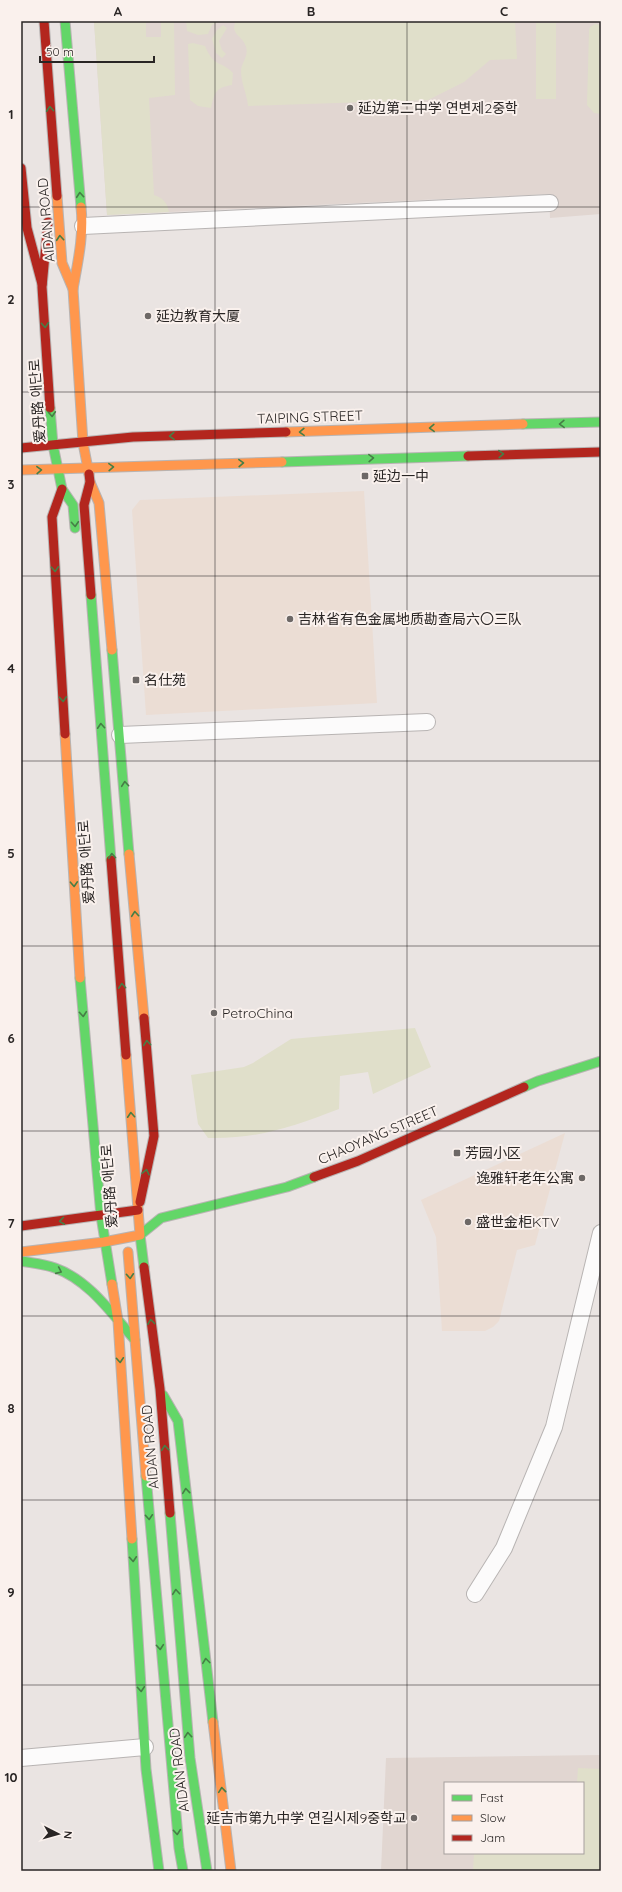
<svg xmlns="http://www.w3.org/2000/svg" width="622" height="1892" font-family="Quicksand,'Noto Sans SC','Noto Sans KR',sans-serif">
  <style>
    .commercial { fill: #ebddd4 }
    .built { fill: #e1d6d1; fill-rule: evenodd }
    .green { fill: #e0dfca }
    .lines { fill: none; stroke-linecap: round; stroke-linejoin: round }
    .street-casing { stroke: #b8b4b3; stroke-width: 18 }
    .fast-casing { stroke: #b8b4b3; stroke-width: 11 }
    .slow-casing { stroke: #b8b4b3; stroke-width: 11 }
    .jam-casing { stroke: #b8b4b3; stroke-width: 11 }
    .street { stroke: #fcfbfb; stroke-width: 16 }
    .fast { stroke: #63d668; stroke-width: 9 }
    .slow { stroke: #ff974d; stroke-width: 9 }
    .jam { stroke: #b3261e; stroke-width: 9 }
    .oneway { stroke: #467e46 }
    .grid { fill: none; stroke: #292524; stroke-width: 1; stroke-opacity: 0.55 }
    .poi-dot { fill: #6d6866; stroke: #faf1ed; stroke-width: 1.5 }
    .labels { text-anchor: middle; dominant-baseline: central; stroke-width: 4; stroke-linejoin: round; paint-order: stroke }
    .poi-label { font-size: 14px; fill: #292524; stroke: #faf1ed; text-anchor: start }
    .street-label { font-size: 14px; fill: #292524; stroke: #faf1ed }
    .neatline { fill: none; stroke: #292524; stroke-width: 1.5 }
    .grid-label { font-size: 13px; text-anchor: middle; font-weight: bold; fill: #292524 }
  </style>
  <rect width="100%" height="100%" fill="#eae4e2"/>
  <g class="commercial">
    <polygon points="364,491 377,703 146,715 132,510 140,500"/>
    <polygon points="565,1133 535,1245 517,1250 499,1321 493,1327 485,1331 442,1331 436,1237 421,1200"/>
  </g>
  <g class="built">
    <polygon points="94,21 601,21 601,214 550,218 549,194 107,215"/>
    <path d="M601,1755v116h-220l5,-113zM445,1783h138v70h-138z"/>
  </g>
  <g class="green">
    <path d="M94,21h52v16h15v-16h13l1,74 -26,3 5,97c9,3 13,7 15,17l-62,3z"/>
    <polygon points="186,21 220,21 212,25 208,34 198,35 187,31"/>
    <path d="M236,21h279l2,38 -27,1 -26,22 -36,18 -180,6c-1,-12 -7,-23 -7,-35 0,-8 8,-15 5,-24 -3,-12 -17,-12 -10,-26z"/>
    <rect x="536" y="23" width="20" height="76"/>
    <polygon points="595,24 601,25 601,114 594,113 587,105 589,30 590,27"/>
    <polygon points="223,25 227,28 219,41 222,50 226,54 222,58 216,53 212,39 217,30"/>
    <path d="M193,43l12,3c10,23 16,14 28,27l-1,12c-17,3 -17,7 -21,23l-13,-2 -8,-6 -2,-56z"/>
    <path d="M415,1028l16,39 -58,27 -5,-22 -28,4 -1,33c-47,18 -81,30 -131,29l-10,-14 -7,-49 53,-8 9,-4 38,-24z"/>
    <polygon points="578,1768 601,1769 601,1871 473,1871 474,1853 583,1853 583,1783 577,1783"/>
  </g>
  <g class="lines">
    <g class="street-casing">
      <g id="street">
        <polyline points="83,226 550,203"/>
        <polyline points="120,735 427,722"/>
        <polyline points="475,1594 504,1548 554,1427 601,1233"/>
        <polyline points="21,1758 145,1747"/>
      </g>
    </g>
    <g class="fast-casing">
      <g id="fast">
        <polyline points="65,21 81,207"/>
        <polyline points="50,408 53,445 62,489 73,505 75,528"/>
        <polyline points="523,424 601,422"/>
        <polyline points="282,462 468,456"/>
        <polyline points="91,595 111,860"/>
        <polyline points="112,650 129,854"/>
        <polyline points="80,978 101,1216 112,1284"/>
        <polyline points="524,1087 538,1081 601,1061"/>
        <path d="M21,1261c11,2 23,3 34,7 34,12 57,46 80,72"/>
        <polyline points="144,1267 140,1235 161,1218 287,1187 314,1177"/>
        <polyline points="163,1395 178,1421 213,1722"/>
        <polyline points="146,1476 179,1848 183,1871"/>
        <polyline points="170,1513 190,1758 207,1871"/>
        <polyline points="132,1539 146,1769 159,1871"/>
      </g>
    </g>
    <g class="slow-casing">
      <g id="slow">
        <polyline points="57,196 62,263 73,289 83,443 89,474"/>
        <path d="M73,289c5,-28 11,-54 8,-82"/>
        <polyline points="286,432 523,424"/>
        <polyline points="21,470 282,462"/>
        <polyline points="90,482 99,503 112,650"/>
        <polyline points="65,734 80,978"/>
        <polyline points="129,854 144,1018"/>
        <polyline points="21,1252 104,1242 140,1235 126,1055"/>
        <polyline points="128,1252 146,1476"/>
        <polyline points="112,1284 118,1321 132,1539"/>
        <polyline points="213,1722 231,1871"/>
      </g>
    </g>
    <g class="jam-casing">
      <g id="jam">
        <polyline points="44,21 57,196"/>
        <polyline points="21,168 27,228 42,284"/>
        <polyline points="48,222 42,287 50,408"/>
        <polyline points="21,448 133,437 286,432"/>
        <polyline points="468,456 601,452"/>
        <polyline points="89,474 90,482 84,505 91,595"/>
        <polyline points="62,489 52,517 65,734"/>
        <polyline points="111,860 126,1055"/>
        <polyline points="314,1177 358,1161 524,1087"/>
        <polyline points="140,1202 154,1136 144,1018"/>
        <polyline points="21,1226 138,1210"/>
        <polyline points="144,1267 160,1389 170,1513"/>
      </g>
    </g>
    <use href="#street" class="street"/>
    <use href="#fast" class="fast"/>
    <use href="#slow" class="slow"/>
    <use href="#jam" class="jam"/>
  </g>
  <defs><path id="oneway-chevron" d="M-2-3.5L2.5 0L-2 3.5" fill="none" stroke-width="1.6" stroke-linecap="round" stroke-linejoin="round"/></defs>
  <g class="oneway">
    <use href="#oneway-chevron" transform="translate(50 109) rotate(-94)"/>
    <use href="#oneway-chevron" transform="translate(80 195) rotate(-95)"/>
    <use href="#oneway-chevron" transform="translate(60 238) rotate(-95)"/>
    <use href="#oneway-chevron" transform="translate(45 325) rotate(86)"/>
    <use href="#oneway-chevron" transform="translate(52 414) rotate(87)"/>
    <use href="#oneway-chevron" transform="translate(562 424) rotate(178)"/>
    <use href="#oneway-chevron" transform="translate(432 428) rotate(178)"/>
    <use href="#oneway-chevron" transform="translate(302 432) rotate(178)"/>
    <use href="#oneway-chevron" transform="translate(172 436) rotate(178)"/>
    <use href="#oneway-chevron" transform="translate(501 454) rotate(-2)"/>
    <use href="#oneway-chevron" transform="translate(371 458) rotate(-2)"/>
    <use href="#oneway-chevron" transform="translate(241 463) rotate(-2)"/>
    <use href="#oneway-chevron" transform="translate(111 467) rotate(-2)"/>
    <use href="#oneway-chevron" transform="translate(39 470) rotate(-2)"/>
    <use href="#oneway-chevron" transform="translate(75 524) rotate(86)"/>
    <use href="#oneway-chevron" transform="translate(55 569) rotate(87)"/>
    <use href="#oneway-chevron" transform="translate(63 699) rotate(87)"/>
    <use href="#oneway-chevron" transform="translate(101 726) rotate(-94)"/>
    <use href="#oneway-chevron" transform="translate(125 784) rotate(-95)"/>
    <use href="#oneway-chevron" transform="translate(112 856) rotate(-94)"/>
    <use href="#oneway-chevron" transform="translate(74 884) rotate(87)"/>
    <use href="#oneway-chevron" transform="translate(135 914) rotate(-95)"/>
    <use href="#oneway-chevron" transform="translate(122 986) rotate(-94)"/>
    <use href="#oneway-chevron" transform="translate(83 1014) rotate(85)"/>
    <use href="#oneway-chevron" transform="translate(147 1043) rotate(-95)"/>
    <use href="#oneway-chevron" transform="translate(131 1115) rotate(-94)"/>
    <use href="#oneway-chevron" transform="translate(146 1172) rotate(-77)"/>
    <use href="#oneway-chevron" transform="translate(62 1221) rotate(172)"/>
    <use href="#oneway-chevron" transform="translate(59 1271) rotate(24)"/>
    <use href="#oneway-chevron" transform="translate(130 1276) rotate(86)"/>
    <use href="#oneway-chevron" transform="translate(151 1322) rotate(-97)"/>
    <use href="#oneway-chevron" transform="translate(120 1360) rotate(86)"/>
    <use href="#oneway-chevron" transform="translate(165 1448) rotate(-95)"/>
    <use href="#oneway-chevron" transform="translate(186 1491) rotate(-96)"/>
    <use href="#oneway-chevron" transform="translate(149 1517) rotate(86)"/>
    <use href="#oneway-chevron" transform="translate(133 1559) rotate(86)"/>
    <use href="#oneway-chevron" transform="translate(176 1592) rotate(-95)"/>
    <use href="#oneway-chevron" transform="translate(160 1647) rotate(85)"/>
    <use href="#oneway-chevron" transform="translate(206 1661) rotate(-97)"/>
    <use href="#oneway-chevron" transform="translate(141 1689) rotate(86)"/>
    <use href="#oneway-chevron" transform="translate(188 1735) rotate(-95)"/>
    <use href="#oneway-chevron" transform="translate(222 1790) rotate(-96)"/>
    <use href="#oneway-chevron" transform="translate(177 1832) rotate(85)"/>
  </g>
  <path class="grid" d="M215,21v1850M407,21v1850M21,207h580M21,392h580M21,576h580M21,761h580M21,946h580M21,1131h580M21,1316h580M21,1500h580M21,1685h580"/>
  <g class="poi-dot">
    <circle cx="350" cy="108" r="4"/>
    <circle cx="148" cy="316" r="4"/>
    <rect x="361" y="472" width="8" height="8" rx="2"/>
    <circle cx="290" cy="619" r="4"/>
    <rect x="132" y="676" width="8" height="8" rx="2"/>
    <circle cx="214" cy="1013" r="4"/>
    <rect x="453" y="1149" width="8" height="8" rx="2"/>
    <circle cx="582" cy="1178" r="4"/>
    <circle cx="468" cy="1222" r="4"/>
    <circle cx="414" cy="1818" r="4"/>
  </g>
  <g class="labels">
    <g class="poi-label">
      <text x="358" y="108">延边第二中学 연변제2중학</text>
      <text x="156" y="316">延边教育大厦</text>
      <text x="373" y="476">延边一中</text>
      <text x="298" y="619">吉林省有色金属地质勘查局六〇三队</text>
      <text x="144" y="680">名仕苑</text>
      <text x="222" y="1013">PetroChina</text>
      <text x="465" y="1153">芳园小区</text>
      <text x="574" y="1178" text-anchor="end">逸雅轩老年公寓</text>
      <text x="476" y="1222">盛世金柜KTV</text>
      <text x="406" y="1818" text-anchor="end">延吉市第九中学 연길시제9중학교</text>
    </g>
    <g class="street-label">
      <text transform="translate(46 220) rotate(-95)">AIDAN ROAD</text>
      <text transform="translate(37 401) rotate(-94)">爱丹路 애단로</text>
      <text transform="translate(310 417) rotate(-2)">TAIPING STREET</text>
      <text transform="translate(86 862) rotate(-94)">爱丹路 애단로</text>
      <text transform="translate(378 1135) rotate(-23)">CHAOYANG STREET</text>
      <text transform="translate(109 1186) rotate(-94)">爱丹路 애단로</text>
      <text transform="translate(150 1447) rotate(-95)">AIDAN ROAD</text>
      <text transform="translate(179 1770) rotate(-97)">AIDAN ROAD</text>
    </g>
  </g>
  <rect width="622" height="1892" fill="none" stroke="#faf1ed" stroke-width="44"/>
  <rect x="444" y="1782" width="140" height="72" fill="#faf1ed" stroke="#a69f9d"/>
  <rect x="452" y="1795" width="20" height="6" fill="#63d668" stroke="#a69f9d"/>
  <text x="480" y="1802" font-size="12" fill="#292524">Fast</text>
  <rect x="452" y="1815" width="20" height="6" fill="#ff974d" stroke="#a69f9d"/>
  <text x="480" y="1822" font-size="12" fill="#292524">Slow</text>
  <rect x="452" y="1835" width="20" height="6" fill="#b3261e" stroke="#a69f9d"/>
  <text x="480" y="1842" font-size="12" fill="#292524">Jam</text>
  <g transform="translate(58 1834) rotate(96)" stroke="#faf1ed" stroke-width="3" paint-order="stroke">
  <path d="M0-3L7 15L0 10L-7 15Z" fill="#292524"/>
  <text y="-6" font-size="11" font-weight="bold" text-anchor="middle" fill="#292524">N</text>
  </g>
  <path d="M40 56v6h114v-6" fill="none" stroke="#292524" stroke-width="2"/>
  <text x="46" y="56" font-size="12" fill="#292524" stroke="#faf1ed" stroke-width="3" paint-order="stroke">50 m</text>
  <rect x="22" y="22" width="578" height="1848" class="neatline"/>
  <g class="grid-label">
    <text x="118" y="16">A</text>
    <text x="311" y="16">B</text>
    <text x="504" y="16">C</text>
    <text x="11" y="119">1</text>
    <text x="11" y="304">2</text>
    <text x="11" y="489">3</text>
    <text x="11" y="673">4</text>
    <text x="11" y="858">5</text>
    <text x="11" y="1043">6</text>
    <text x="11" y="1228">7</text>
    <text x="11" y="1413">8</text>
    <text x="11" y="1597">9</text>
    <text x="11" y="1782">10</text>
  </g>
</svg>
